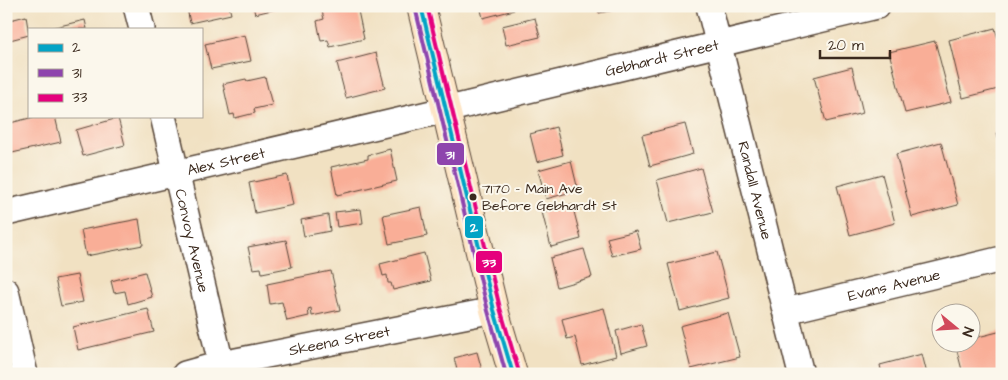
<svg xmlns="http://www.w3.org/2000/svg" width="1008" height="380" font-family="'Architects Daughter',sans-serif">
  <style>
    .building { fill: #f9ae97 }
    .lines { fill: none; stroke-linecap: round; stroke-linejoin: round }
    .street-casing { stroke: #564537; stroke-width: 28 }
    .secondary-casing { stroke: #564537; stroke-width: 30 }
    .street { stroke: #fff; stroke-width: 25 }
    .secondary { stroke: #fde5c5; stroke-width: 28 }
    .bus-1-casing { stroke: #fbf7ec; stroke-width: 8 }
    .bus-2-casing { stroke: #fbf7ec; stroke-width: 8 }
    .bus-3-casing { stroke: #fbf7ec; stroke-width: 8 }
    .bus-1 { stroke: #03a3c5; stroke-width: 4 }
    .bus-2 { stroke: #8e44ad; stroke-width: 4 }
    .bus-3 { stroke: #e5007d; stroke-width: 4 }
    .bus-dot { fill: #3b2a1e; stroke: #fbf7ec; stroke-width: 2 }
    .labels { text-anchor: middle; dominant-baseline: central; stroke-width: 4; stroke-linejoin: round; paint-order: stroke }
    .bus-label { font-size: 14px; fill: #3b2a1e; stroke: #fbf7ec; text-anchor: start }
    .street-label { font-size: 15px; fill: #3b2a1e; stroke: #fbf7ec }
    .line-badge { stroke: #fbf7ec; stroke-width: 2 }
    .badge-label { font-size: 14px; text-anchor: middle; font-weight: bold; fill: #fff }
  </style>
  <rect width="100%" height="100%" fill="#fbf7ec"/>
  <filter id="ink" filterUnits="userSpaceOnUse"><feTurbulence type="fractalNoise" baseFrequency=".02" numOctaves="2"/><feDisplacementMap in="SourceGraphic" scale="10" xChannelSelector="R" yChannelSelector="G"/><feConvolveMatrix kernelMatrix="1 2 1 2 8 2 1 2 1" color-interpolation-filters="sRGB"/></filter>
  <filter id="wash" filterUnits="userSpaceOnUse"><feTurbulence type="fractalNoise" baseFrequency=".0096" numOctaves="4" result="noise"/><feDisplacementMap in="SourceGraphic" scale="20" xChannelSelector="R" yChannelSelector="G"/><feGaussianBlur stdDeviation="1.12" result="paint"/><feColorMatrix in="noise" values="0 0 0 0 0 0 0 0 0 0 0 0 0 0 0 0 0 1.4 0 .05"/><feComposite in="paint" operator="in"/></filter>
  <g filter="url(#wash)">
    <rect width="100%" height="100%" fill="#f1e1c2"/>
    <g id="blocks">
      <g class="building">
        <polygon points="179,6 229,6 231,14 190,23 187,8 180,9"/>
        <polygon points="253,6 280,6 280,8 255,14"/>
        <polygon points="326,6 357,6 364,39 330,47 328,40 321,41 317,21 324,19 321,7"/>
        <polygon points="480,6 513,6 514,10 483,18"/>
        <polygon points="598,6 630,6 630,7 599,13"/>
        <polygon points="26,16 29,35 6,41 6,21"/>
        <polygon points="535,18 540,37 506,45 502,26"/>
        <polygon points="85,20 87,29 51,29 51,28"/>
        <polygon points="995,28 1002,53 1002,88 963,98 949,40"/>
        <polygon points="245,35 251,61 211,69 205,44"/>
        <polygon points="935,41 951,102 905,113 889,52"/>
        <polygon points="376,53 385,88 346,98 337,63"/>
        <polygon points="852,67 863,113 826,122 814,77"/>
        <polygon points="265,77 272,105 254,109 255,113 235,118 234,114 230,115 223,84 246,79 247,81"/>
        <polygon points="38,116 55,116 61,142 12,153 6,124"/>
        <polygon points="118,118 125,145 83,156 76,130"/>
        <polygon points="685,124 693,154 650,166 642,135"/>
        <polygon points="556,127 563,155 537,162 530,134"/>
        <polygon points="1002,132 1002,150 1001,150 997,133"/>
        <polygon points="941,142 958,205 912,217 896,154"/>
        <polygon points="390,149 397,181 337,195 331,167 368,159 368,155"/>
        <polygon points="571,161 578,190 546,199 538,170"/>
        <polygon points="701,168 713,212 668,223 657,180"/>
        <polygon points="882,174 895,223 850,235 837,186"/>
        <polygon points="287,175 293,205 255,213 249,183"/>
        <polygon points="572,204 581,239 551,247 542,212"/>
        <polygon points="421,207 427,236 389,244 383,215"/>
        <polygon points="361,209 363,223 337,227 335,212"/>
        <polygon points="328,215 330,231 304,236 301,220"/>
        <polygon points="139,219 143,245 86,256 81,230"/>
        <polygon points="636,231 641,249 612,256 607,238"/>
        <polygon points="286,240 292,267 262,273 261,268 253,269 248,247"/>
        <polygon points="584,249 592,277 557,287 550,258"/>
        <polygon points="717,252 729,298 680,311 668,264"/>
        <polygon points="424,253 431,281 393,290 391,283 388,283 387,275 383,276 380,264"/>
        <polygon points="331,271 340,310 312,316 311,308 308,309 309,316 287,321 282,302 270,304 267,284"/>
        <polygon points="145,272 152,297 128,304 125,291 114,293 111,281"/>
        <polygon points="77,275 83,302 61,306 55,279"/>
        <polygon points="604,308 616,356 582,365 575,337 567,339 562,319"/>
        <polygon points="148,309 154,332 78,350 73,327"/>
        <polygon points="728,313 740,357 691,369 680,326"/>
        <polygon points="641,324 647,346 621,353 616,331"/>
        <polygon points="1002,331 1002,374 963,374 955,343 970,342 970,339"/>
        <polygon points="477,352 483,374 458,374 454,358"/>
        <polygon points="922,354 927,374 882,374 880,365"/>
      </g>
    </g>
  </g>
  <g filter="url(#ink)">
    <use href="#blocks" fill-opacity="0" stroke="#564537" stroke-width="1"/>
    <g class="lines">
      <g class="street-casing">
        <g id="street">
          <polyline points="136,6 142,29"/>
          <path id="s1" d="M709,6l92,368"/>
          <path id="s2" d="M163,116l58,248"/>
          <path id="s3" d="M6,213l439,-103 432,-104"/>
          <polyline points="6,291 25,374"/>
          <path id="s4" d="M786,311l216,-52"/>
          <path id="s5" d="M185,374l36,-10 273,-54"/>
        </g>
      </g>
      <g class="secondary-casing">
        <polyline id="secondary" points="421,6 494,310 513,374"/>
      </g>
      <use href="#street" class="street"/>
      <use href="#secondary" class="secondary"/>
      <g class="bus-1-casing">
        <polyline id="bus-1" points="421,6 494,310 513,374"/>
      </g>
      <g class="bus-2-casing">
        <polyline id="bus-2" points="415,7 488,311 506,374"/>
      </g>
      <g class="bus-3-casing">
        <polyline id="bus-3" points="427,6 500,308 519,372"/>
      </g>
      <use href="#bus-1" class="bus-1"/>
      <use href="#bus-2" class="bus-2"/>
      <use href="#bus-3" class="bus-3"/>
    </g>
  </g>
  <circle class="bus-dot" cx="473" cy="197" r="4.5"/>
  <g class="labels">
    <g class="bus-label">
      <text x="482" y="189">7170 - Main Ave<tspan x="482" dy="17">Before Gebhardt St</tspan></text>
    </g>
    <g class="street-label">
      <text stroke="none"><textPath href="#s3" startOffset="674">Gebhardt Street</textPath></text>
      <text stroke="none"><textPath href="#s3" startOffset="226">Alex Street</textPath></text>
      <text stroke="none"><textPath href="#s1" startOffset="190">Randall Avenue</textPath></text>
      <text stroke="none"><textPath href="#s2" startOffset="128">Convoy Avenue</textPath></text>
      <text stroke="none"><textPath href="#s4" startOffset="111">Evans Avenue</textPath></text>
      <text stroke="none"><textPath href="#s5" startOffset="158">Skeena Street</textPath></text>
    </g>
  </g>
  <g class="line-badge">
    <rect x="436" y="142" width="29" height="24" rx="5" fill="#8e44ad"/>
    <rect x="464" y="215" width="20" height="24" rx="5" fill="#03a3c5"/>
    <rect x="475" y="250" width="28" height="24" rx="5" fill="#e5007d"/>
  </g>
  <g class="badge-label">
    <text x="450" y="159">31</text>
    <text x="474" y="232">2</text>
    <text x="489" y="267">33</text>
  </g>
  <rect width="1008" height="380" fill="none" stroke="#fbf7ec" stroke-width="25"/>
  <rect x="28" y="28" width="175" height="90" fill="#fbf7ec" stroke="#aea59a"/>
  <rect x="38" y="44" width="25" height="8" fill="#03a3c5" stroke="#aea59a"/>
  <text x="72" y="52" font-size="15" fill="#3b2a1e">2</text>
  <rect x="38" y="69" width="25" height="8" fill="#8e44ad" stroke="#aea59a"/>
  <text x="72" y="78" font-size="15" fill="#3b2a1e">31</text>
  <rect x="38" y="94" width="25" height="8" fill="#e5007d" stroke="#aea59a"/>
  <text x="72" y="102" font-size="15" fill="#3b2a1e">33</text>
  <g transform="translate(956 328) rotate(108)"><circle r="24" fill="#fbf7ec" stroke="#aea59a"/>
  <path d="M0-4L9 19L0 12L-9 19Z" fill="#d1495b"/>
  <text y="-8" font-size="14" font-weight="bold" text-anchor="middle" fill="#3b2a1e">N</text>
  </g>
  <path d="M820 50v8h70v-8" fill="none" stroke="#3b2a1e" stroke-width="2.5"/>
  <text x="828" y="50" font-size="15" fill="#3b2a1e" stroke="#fbf7ec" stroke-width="4" paint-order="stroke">20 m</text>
</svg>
